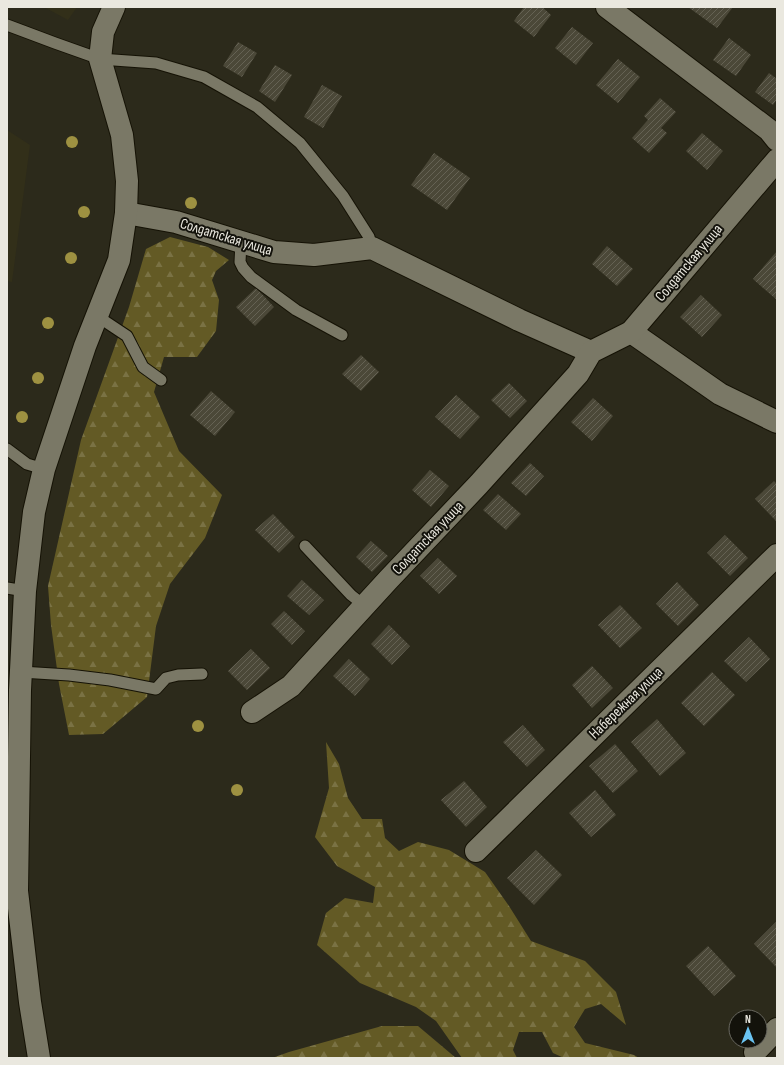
<svg xmlns="http://www.w3.org/2000/svg" width="784" height="1065" font-family="'Sofia Sans Condensed',sans-serif">
  <style>
    .built { fill: #322f19 }
    .forest { fill: url(#forest-firs) }
    .building { fill: url(#building-hatch) }
    .lines { fill: none; stroke-linecap: round; stroke-linejoin: round }
    .service-casing { stroke: #151205; stroke-width: 13 }
    .minor-casing { stroke: #151205; stroke-width: 24 }
    .tertiary-casing { stroke: #151205; stroke-width: 24 }
    .service { stroke: #7a7866; stroke-width: 11 }
    .minor { stroke: #7a7866; stroke-width: 22 }
    .tertiary { stroke: #7a7866; stroke-width: 22 }
    .tree { fill: #9e9141 }
    .labels { text-anchor: middle; dominant-baseline: central; stroke-width: 4; stroke-linejoin: round; paint-order: stroke }
    .street-label { font-size: 15px; fill: #eae8df; stroke: #13120b }
  </style>
  <defs>
    <pattern id="forest-firs" width="22" height="20" patternUnits="userSpaceOnUse"><rect width="22" height="20" fill="#635a25"/><path d="M5 1l3.5 6h-7zM16 11l3.5 6h-7z" fill="#7a7244"/></pattern>
    <pattern id="building-hatch" width="6" height="6" patternUnits="userSpaceOnUse"><rect width="6" height="6" fill="#4b4838"/><path d="M-1 1l2-2M0 6l6-6M5 7l2-2" fill="none" stroke="#656254"/></pattern>
  </defs>
  <rect width="100%" height="100%" fill="#2c2a1b"/>
  <g class="built">
    <polygon points="44,7 77,7 68,20"/>
    <polygon points="7,130 30,145 12,282 7,281"/>
  </g>
  <g class="forest">
    <polygon points="170,237 208,247 229,260 216,271 212,280 219,300 216,331 197,357 164,357 154,392 179,451 222,495 205,538 170,584 156,626 147,697 103,734 69,735 59,684 51,625 48,586 81,440 129,307 146,249"/>
    <polygon points="326,742 339,764 348,798 362,819 382,819 385,838 399,851 418,842 449,850 485,872 509,906 531,941 585,961 616,992 626,1025 601,1004 585,1009 574,1027 585,1043 634,1055 639,1058 564,1058 553,1053 542,1032 519,1032 513,1050 517,1058 462,1058 436,1021 416,1007 360,983 317,945 326,913 345,898 373,903 375,887 337,866 315,837 329,788"/>
    <polygon points="382,1026 418,1026 456,1058 272,1058 289,1052"/>
  </g>
  <g class="building">
    <polygon points="524,7 542,7 551,15 534,37 514,21"/>
    <polygon points="688,7 733,7 717,28"/>
    <polygon points="572,27 593,43 576,65 555,48"/>
    <polygon points="729,38 751,55 736,76 713,60"/>
    <polygon points="238,42 257,53 242,77 223,66"/>
    <polygon points="618,59 640,77 618,103 596,85"/>
    <polygon points="275,65 292,75 275,102 259,91"/>
    <polygon points="769,73 777,79 777,99 773,105 755,92"/>
    <polygon points="322,85 342,96 323,128 304,117"/>
    <polygon points="660,98 676,112 661,128 667,133 649,153 632,138 648,120 644,116"/>
    <polygon points="702,133 723,151 707,170 686,151"/>
    <polygon points="434,153 470,178 447,210 411,185"/>
    <polygon points="607,246 633,269 617,286 592,264"/>
    <polygon points="777,251 777,300 753,279"/>
    <polygon points="256,288 274,307 255,326 236,307"/>
    <polygon points="701,295 722,315 702,337 680,317"/>
    <polygon points="361,355 379,372 361,391 342,374"/>
    <polygon points="509,383 527,401 510,418 491,400"/>
    <polygon points="211,391 235,412 215,436 190,415"/>
    <polygon points="456,395 480,417 460,439 435,417"/>
    <polygon points="593,398 613,416 592,441 571,422"/>
    <polygon points="530,463 544,476 526,496 511,483"/>
    <polygon points="430,470 449,486 431,507 412,490"/>
    <polygon points="774,481 777,484 777,522 755,499"/>
    <polygon points="498,494 521,514 506,530 483,510"/>
    <polygon points="273,514 295,537 279,553 255,530"/>
    <polygon points="725,535 748,558 730,576 707,553"/>
    <polygon points="371,541 388,556 372,572 356,557"/>
    <polygon points="438,558 457,576 439,594 420,576"/>
    <polygon points="302,580 324,600 309,615 287,596"/>
    <polygon points="677,582 699,605 678,626 656,604"/>
    <polygon points="620,605 642,628 620,648 598,625"/>
    <polygon points="284,611 305,631 292,645 271,624"/>
    <polygon points="389,625 410,646 392,665 371,644"/>
    <polygon points="749,637 770,659 746,682 724,661"/>
    <polygon points="251,649 270,668 247,690 228,671"/>
    <polygon points="349,659 370,679 355,696 333,676"/>
    <polygon points="592,666 613,688 592,708 572,685"/>
    <polygon points="712,672 735,695 704,726 681,703"/>
    <polygon points="657,719 686,753 660,776 631,742"/>
    <polygon points="523,725 545,750 527,767 503,742"/>
    <polygon points="615,744 638,771 613,793 589,766"/>
    <polygon points="464,781 487,807 466,827 441,800"/>
    <polygon points="595,790 616,815 591,837 569,813"/>
    <polygon points="536,850 562,875 534,905 507,878"/>
    <polygon points="777,921 777,968 754,944"/>
    <polygon points="708,946 736,976 714,996 686,966"/>
  </g>
  <g class="lines">
    <g class="service-casing">
      <g id="service">
        <polyline points="7,25 55,43 100,59 156,63 204,77 257,107 300,143 343,196 369,237 372,248"/>
        <polyline points="241,242 240,262 243,268 251,277 296,310 342,335"/>
        <polyline points="97,316 127,336 143,367 161,380"/>
        <polyline points="7,449 27,464 44,469"/>
        <polyline points="305,546 351,595 365,606"/>
        <polyline points="7,588 25,591"/>
        <polyline points="21,672 69,675 110,680 156,689 166,678 178,675 202,674"/>
      </g>
    </g>
    <g class="minor-casing">
      <g id="minor">
        <polyline points="607,7 769,130 777,140"/>
        <polyline points="126,213 176,222 274,252 314,255 372,248 519,320 591,352"/>
        <polyline points="631,332 720,394 777,422"/>
        <polyline points="252,712 291,686 388,580 479,484 578,374 591,352 631,332 777,160"/>
        <polyline points="476,851 777,555"/>
        <polyline points="755,1052 777,1029"/>
      </g>
    </g>
    <g class="tertiary-casing">
      <polyline id="tertiary" points="39,1058 30,1002 17,891 20,690 25,591 34,512 44,469 85,346 119,260 126,213 127,181 122,135 100,59 103,32 114,7"/>
    </g>
    <use href="#service" class="service"/>
    <use href="#minor" class="minor"/>
    <use href="#tertiary" class="tertiary"/>
  </g>
  <g class="tree">
    <circle cx="72" cy="142" r="6"/>
    <circle cx="191" cy="203" r="6"/>
    <circle cx="84" cy="212" r="6"/>
    <circle cx="71" cy="258" r="6"/>
    <circle cx="48" cy="323" r="6"/>
    <circle cx="38" cy="378" r="6"/>
    <circle cx="22" cy="417" r="6"/>
    <circle cx="198" cy="726" r="6"/>
    <circle cx="237" cy="790" r="6"/>
  </g>
  <g class="labels">
    <g class="street-label">
      <text transform="translate(226 237) rotate(17)">Солдатская улица</text>
      <text transform="translate(689 263) rotate(-50)">Солдатская улица</text>
      <text transform="translate(428 538) rotate(-46)">Солдатская улица</text>
      <text transform="translate(626 703) rotate(-44)">Набережная улица</text>
    </g>
  </g>
  <rect width="784" height="1065" fill="none" stroke="#eae8df" stroke-width="16"/>
  <g transform="translate(748 1029)"><circle r="19" fill="#13120b" stroke="#696860"/>
  <path d="M0-3L7 15L0 10L-7 15Z" fill="#6ac3f1"/>
  <text y="-6" font-size="11" font-weight="bold" text-anchor="middle" fill="#eae8df">N</text>
  </g>
</svg>
